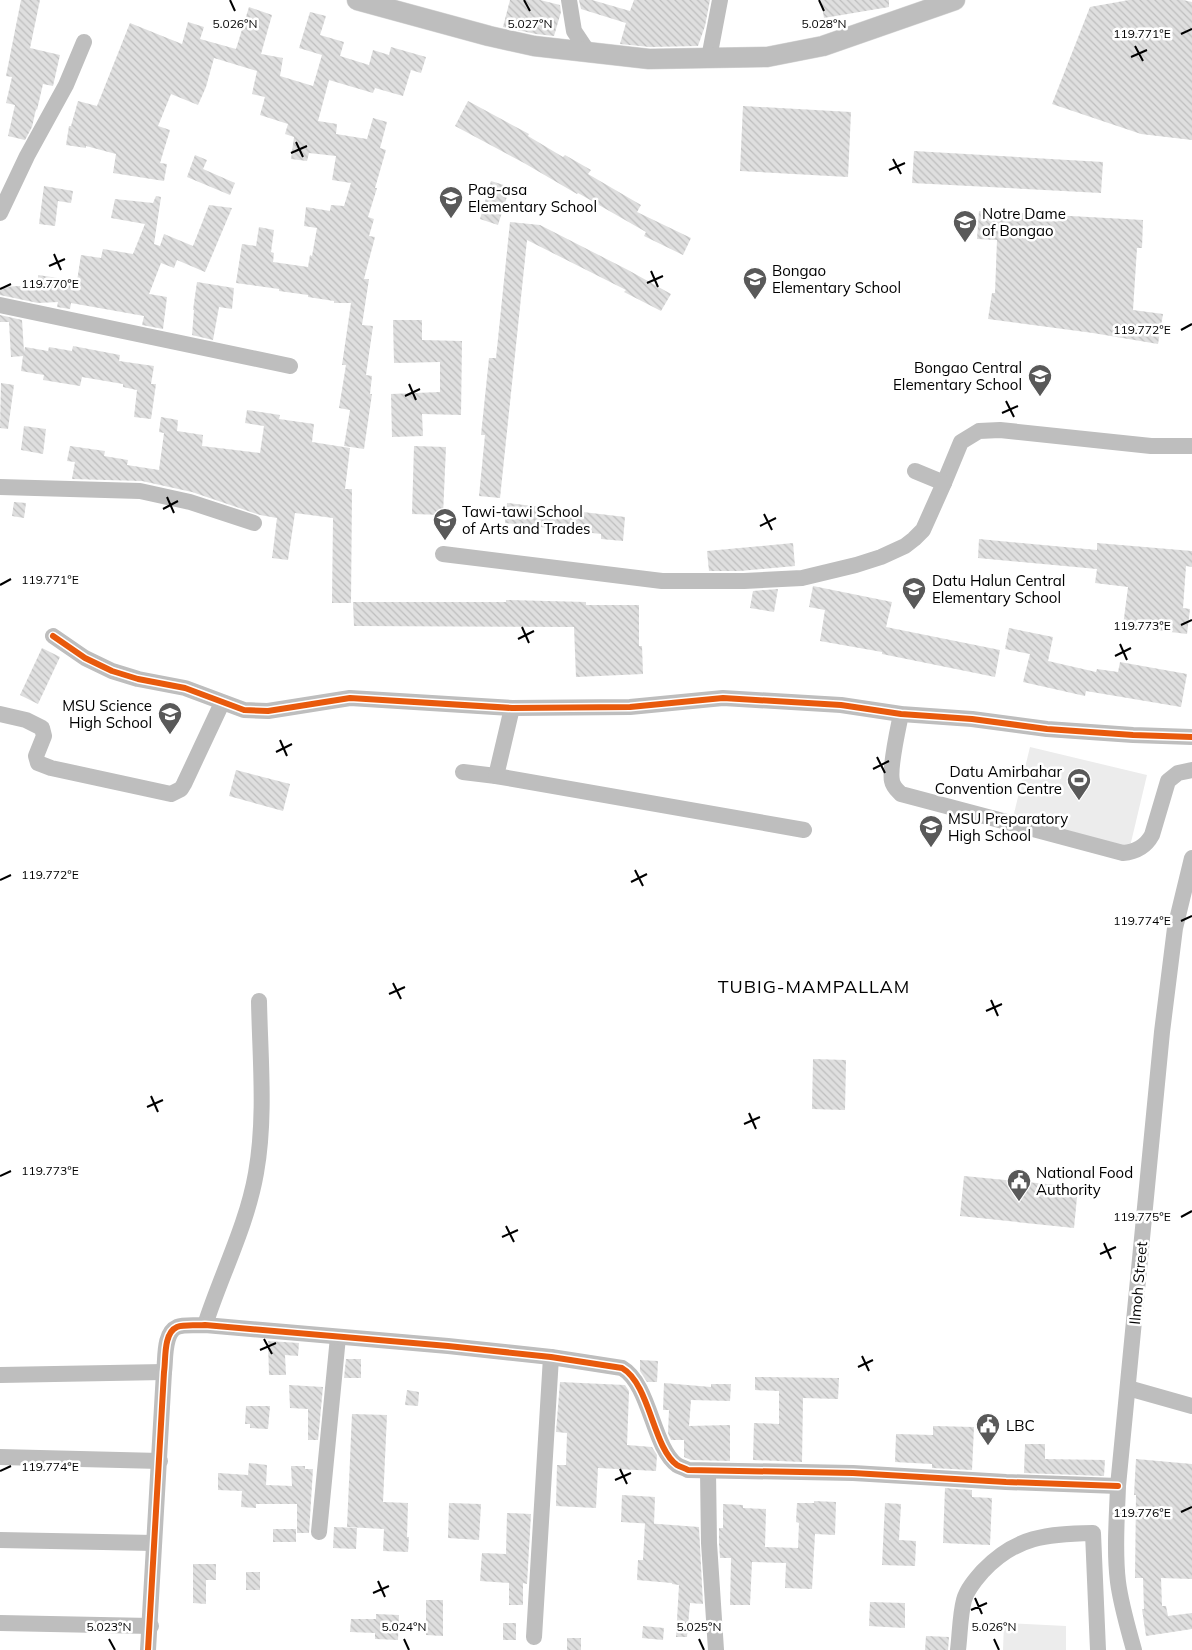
<svg xmlns="http://www.w3.org/2000/svg" width="1192" height="1650" font-family="Mulish,sans-serif">
  <style>
    .pitch { fill: #ececec }
    .building { fill: url(#building-back-hatch) }
    .lines { fill: none; stroke-linecap: round; stroke-linejoin: round }
    .major-casing { stroke: #dbdbdb; stroke-width: 21 }
    .minor { stroke: #bebebe; stroke-width: 16 }
    .major { stroke: #bebebe; stroke-width: 20 }
    .cycleway-casing { stroke: #fff; stroke-width: 9 }
    .cycleway { stroke: #e8590c; stroke-width: 6 }
    .ticks { fill: none; stroke: #000; stroke-width: 2 }
    .labels { text-anchor: middle; dominant-baseline: central; stroke-width: 5; stroke-linejoin: round; paint-order: stroke }
    .poi-label { font-size: 15px; fill: #000; stroke: #fff; text-anchor: start }
    .street-label { font-size: 15px; fill: #000; stroke: #fff }
    .quarter-label { font-size: 18px; letter-spacing: 1px; fill: #000; stroke: #fff }
    .ticks-label { font-size: 12px; text-anchor: middle; fill: #000; stroke: #fff; stroke-width: 5; stroke-linejoin: round; paint-order: stroke }
  </style>
  <defs>
    <pattern id="building-back-hatch" width="6" height="6" patternUnits="userSpaceOnUse" patternTransform="scale(1.25)"><rect width="6" height="6" fill="#dfdfdf"/><path d="M-1 5l2 2M0 0l6 6M5-1l2 2" fill="none" stroke="#bebebe"/></pattern>
  </defs>
  <rect width="100%" height="100%" fill="#fff"/>
  <g class="pitch">
    <polygon points="1030,747 1147,775 1128,855 1011,826"/>
    <polygon points="1004,1623 1066,1626 1066,1650 1003,1650"/>
  </g>
  <g class="building">
    <polygon points="21,0 40,0 30,48 60,55 53,86 43,84 37,110 36,109 32,127 25,140 8,136 15,105 6,103 12,77 6,76"/>
    <polygon points="510,0 540,0 560,5 561,12 554,36 536,34 503,27"/>
    <polygon points="579,0 592,0 630,11 634,0 710,0 705,26 698,46 650,47 620,44 626,23 581,9"/>
    <polygon points="821,0 889,0 889,7 824,18"/>
    <polygon points="1129,0 1183,0 1192,2 1192,140 1141,134 1052,104 1090,7"/>
    <polygon points="249,7 272,15 261,54 283,58 280,76 313,86 322,55 299,48 310,12 326,16 320,35 344,42 340,56 369,65 373,50 389,55 391,47 426,57 421,73 411,70 403,96 375,88 373,93 329,80 318,121 337,124 336,134 367,139 373,118 387,122 380,148 386,150 375,188 377,188 368,217 374,219 369,236 375,237 364,279 369,279 362,325 373,326 366,375 372,376 370,394 372,394 364,449 344,446 350,410 339,408 346,365 342,365 351,303 334,303 334,301 308,297 308,295 279,291 279,289 236,283 242,244 256,246 259,227 274,230 271,252 274,253 273,262 308,267 310,255 312,256 317,228 304,226 306,207 330,211 331,205 344,206 351,183 332,180 336,156 309,153 307,161 291,159 294,137 285,134 288,124 260,115 265,97 252,94 257,71 214,58 206,87 198,105 171,94 158,126 170,130 160,163 167,164 164,181 113,173 116,154 86,146 86,148 66,145 69,126 71,126 78,101 97,106 130,23 182,44 188,22 204,27 200,39 236,49"/>
    <polygon points="468,101 529,134 528,136 563,157 565,155 591,170 588,174 641,205 637,212 691,238 683,255 644,236 646,232 578,193 577,194 524,163 455,126"/>
    <polygon points="743,106 851,112 848,177 740,171"/>
    <polygon points="914,151 1103,162 1101,193 912,183"/>
    <polygon points="195,155 207,160 203,169 235,183 230,195 187,177"/>
    <polygon points="491,181 510,187 498,225 480,219"/>
    <polygon points="44,186 73,191 71,203 58,201 55,226 39,224"/>
    <polygon points="156,196 161,197 154,244 160,246 164,234 193,246 209,205 232,208 205,272 177,260 174,268 161,263 149,294 167,297 163,329 142,325 144,316 71,303 70,309 57,307 58,302 38,303 0,295 0,287 39,285 38,275 77,281 81,255 101,258 103,249 133,254 145,224 111,218 115,199 153,203"/>
    <polygon points="979,211 1143,220 1142,248 1137,248 1133,310 1163,314 1158,344 1093,333 988,319 992,293 995,293 997,240 977,239"/>
    <polygon points="510,222 540,225 628,270 671,294 661,311 624,292 626,290 527,240 500,498 479,496 485,435 481,435 489,358 496,358"/>
    <polygon points="197,282 234,288 232,309 219,307 213,340 192,335 194,310 193,310"/>
    <polygon points="0,315 22,320 24,352 25,347 48,351 49,347 72,351 73,346 120,355 119,361 154,366 151,384 156,384 151,419 134,417 137,390 123,387 123,384 82,377 80,386 43,380 44,375 21,371 23,356 11,357 9,322 0,322"/>
    <polygon points="393,320 422,320 422,340 462,341 461,415 422,414 423,436 392,437 391,394 440,392 440,362 394,363"/>
    <polygon points="1,383 14,385 8,429 0,428"/>
    <polygon points="247,410 280,415 279,419 314,424 312,442 350,448 345,489 352,489 351,603 332,603 333,518 295,513 288,560 272,558 277,518 260,515 192,492 142,481 72,479 75,462 67,461 70,446 105,451 104,456 128,460 127,465 159,470 164,433 159,432 161,417 178,420 177,431 203,435 202,446 260,453 264,426 245,423"/>
    <polygon points="24,426 46,429 43,454 21,450"/>
    <polygon points="414,446 446,447 443,515 412,514"/>
    <polygon points="14,502 26,503 24,518 12,516"/>
    <polygon points="507,503 625,517 623,541 601,539 601,534 505,523"/>
    <polygon points="979,539 1097,550 1097,543 1192,551 1192,567 1186,566 1183,608 1190,609 1187,634 1123,626 1128,587 1095,583 1097,569 978,558"/>
    <polygon points="793,543 795,566 740,571 709,571 707,551"/>
    <polygon points="813,586 892,602 886,627 1000,650 995,677 882,654 882,652 820,641 825,610 809,607"/>
    <polygon points="778,589 774,612 750,608 753,591"/>
    <polygon points="506,600 586,602 586,605 639,605 639,646 642,646 643,674 576,677 574,627 354,626 353,602 506,602"/>
    <polygon points="1009,628 1053,637 1048,661 1096,672 1097,669 1118,672 1120,662 1187,674 1181,707 1086,691 1085,696 1023,682 1030,654 1005,649"/>
    <polygon points="42,648 60,657 38,704 20,695"/>
    <polygon points="236,770 290,784 283,811 229,796"/>
    <polygon points="813,1059 846,1060 845,1110 812,1109"/>
    <polygon points="964,1176 1078,1187 1074,1228 960,1216"/>
    <polygon points="268,1341 299,1343 298,1356 285,1355 286,1375 269,1375"/>
    <polygon points="346,1359 361,1359 361,1378 344,1378"/>
    <polygon points="640,1360 658,1361 657,1382 647,1382 640,1371"/>
    <polygon points="755,1377 839,1378 838,1399 803,1398 802,1462 753,1460 754,1423 779,1424 779,1391 755,1390"/>
    <polygon points="560,1382 625,1385 629,1391 627,1445 652,1447 657,1455 656,1471 598,1468 596,1508 556,1506 557,1465 566,1465 567,1433 556,1432"/>
    <polygon points="664,1383 711,1387 711,1384 731,1384 730,1401 691,1400 689,1426 730,1425 730,1461 691,1460 684,1457 684,1440 671,1440 668,1433 669,1410 663,1410"/>
    <polygon points="289,1385 323,1387 318,1440 308,1440 308,1409 290,1408"/>
    <polygon points="407,1390 419,1392 418,1406 405,1405"/>
    <polygon points="246,1406 270,1406 268,1429 250,1428 250,1424 245,1424"/>
    <polygon points="352,1414 387,1415 383,1502 408,1503 407,1537 409,1537 408,1552 383,1551 384,1529 347,1527"/>
    <polygon points="933,1426 974,1427 972,1470 932,1468 932,1464 895,1462 896,1434 933,1435"/>
    <polygon points="1025,1444 1045,1444 1045,1459 1105,1460 1104,1476 1024,1473"/>
    <polygon points="1136,1459 1192,1464 1192,1579 1161,1578 1162,1606 1166,1606 1168,1616 1192,1613 1192,1629 1146,1636 1142,1609 1144,1609 1143,1578 1135,1578 1136,1495 1134,1495"/>
    <polygon points="249,1463 267,1465 266,1485 292,1486 291,1466 305,1466 305,1469 313,1469 309,1533 297,1533 297,1504 256,1504 256,1508 241,1507 242,1491 218,1490 218,1473 248,1475"/>
    <polygon points="945,1488 972,1490 972,1497 992,1498 990,1545 943,1543"/>
    <polygon points="622,1495 655,1497 654,1524 621,1522"/>
    <polygon points="814,1501 836,1502 835,1535 815,1534 812,1589 785,1588 786,1563 752,1562 750,1605 730,1605 731,1558 720,1558 719,1543 719,1528 723,1528 723,1504 743,1505 743,1508 766,1509 765,1547 798,1548 799,1523 796,1522 797,1503 814,1503"/>
    <polygon points="449,1503 481,1504 479,1540 448,1538"/>
    <polygon points="885,1503 901,1504 899,1540 916,1541 915,1566 882,1565"/>
    <polygon points="507,1513 531,1514 527,1584 523,1583 523,1605 509,1605 509,1583 480,1581 482,1553 506,1554"/>
    <polygon points="645,1523 699,1527 703,1604 690,1603 687,1637 676,1637 679,1585 672,1584 672,1583 637,1580 638,1560 643,1560"/>
    <polygon points="334,1527 357,1528 356,1549 333,1548"/>
    <rect x="273" y="1529" width="23" height="13"/>
    <polygon points="193,1564 216,1564 216,1580 206,1580 206,1604 193,1603"/>
    <rect x="246" y="1572" width="14" height="18"/>
    <polygon points="426,1600 443,1600 443,1636 426,1635"/>
    <polygon points="870,1602 905,1603 905,1628 869,1626"/>
    <polygon points="376,1614 399,1615 398,1640 375,1639 375,1633 350,1632 351,1619 376,1619"/>
    <rect x="503" y="1623" width="13" height="17"/>
    <polygon points="643,1626 664,1628 663,1640 642,1638"/>
    <polygon points="926,1636 949,1637 948,1650 925,1650"/>
    <rect x="567" y="1638" width="14" height="12"/>
  </g>
  <g class="lines">
    <g class="major-casing">
      <polyline id="major" points="357,0 489,36 534,46 649,59 767,57 823,46 955,0"/>
    </g>
    <g class="minor">
      <polyline points="569,0 574,31 588,52"/>
      <polyline points="709,58 720,0"/>
      <polyline points="0,213 27,156 66,85 84,42"/>
      <polyline points="0,305 290,366"/>
      <polyline points="915,471 944,483 961,442 979,431 1000,430 1151,446 1192,446"/>
      <polyline points="0,487 140,491 190,502 254,523"/>
      <polyline points="443,554 662,581 744,581 802,578 856,565 881,557 905,546 914,539 923,530 944,483"/>
      <polyline points="53,636 85,658 112,671 138,679 185,688 244,710 268,711 350,698 512,708 630,707 723,698 841,705 901,714 972,719 1047,729 1133,735 1192,737"/>
      <polyline points="0,714 26,720 42,728 44,736 36,756 38,763 51,768 171,794 181,789 184,784 222,703"/>
      <path d="M901,714c-3,15 -12,54 -9,67 1,6 5,9 9,13l222,59c13,-1 23,-7 29,-18l16,-54 10,-8 14,-3"/>
      <polyline points="463,772 496,776 804,830"/>
      <polyline points="496,776 512,708"/>
      <path d="M205,1325c16,-50 42,-100 51,-152 10,-56 4,-116 3,-172"/>
      <polyline points="0,1375 164,1372"/>
      <polyline points="1128,1388 1192,1406"/>
      <polyline points="0,1457 160,1461"/>
      <polyline points="708,1471 709,1543 716,1650"/>
      <polyline points="319,1532 338,1337"/>
      <polyline points="0,1540 154,1543"/>
      <polyline points="0,1623 151,1626"/>
      <polyline points="534,1637 551,1357"/>
      <path d="M148,1650l16,-278c2,-12 -1,-39 13,-45 8,-3 20,-1 28,-2l243,21 103,11 71,11c28,16 31,80 55,97 3,2 8,3 11,5l165,3 153,9 112,4"/>
      <path d="M958,1650c2,-16 2,-35 6,-50 3,-11 12,-21 19,-29 33,-35 64,-37 110,-38l5,117"/>
      <path d="M1134,1650c-6,-22 -13,-45 -16,-68 -4,-32 -1,-64 0,-96l44,-454 13,-104 17,-70"/>
    </g>
    <use href="#major" class="major"/>
    <g class="cycleway-casing">
      <g id="cycleway">
        <polyline points="53,636 85,658 112,671 138,679 185,688 244,710 268,711 350,698 512,708 630,707 723,698 841,705 901,714 972,719 1047,729 1133,735 1192,737"/>
        <path d="M148,1650l16,-278c2,-12 -1,-39 13,-45 8,-3 20,-1 28,-2l243,21 103,11 71,11c28,16 31,80 55,97 3,2 8,3 11,5l165,3 153,9 112,4"/>
      </g>
    </g>
    <use href="#cycleway" class="cycleway"/>
  </g>
  <path class="ticks" d="M230,0l5,11M524,0l6,11M819,0l5,11M1181,34l11,-5M1135,46l8,15M1131,57l16,-7M296,142l7,15M291,153l16,-7M893,159l8,15M889,170l16,-7M54,254l7,16M49,266l16,-7M651,271l7,16M647,283l16,-7M0,289l11,-5M1181,330l11,-6M409,384l7,16M405,396l15,-7M1006,401l8,16M1002,413l16,-7M167,497l7,16M163,509l15,-8M764,514l8,16M760,526l16,-8M0,585l11,-6M1181,625l11,-5M522,627l7,16M518,639l16,-8M1120,644l7,16M1115,656l16,-8M280,740l7,16M276,752l16,-8M877,757l8,16M873,769l16,-8M635,870l8,16M0,880l11,-5M631,882l16,-8M1181,921l11,-5M393,983l8,16M389,994l16,-7M991,1000l7,16M986,1011l16,-7M151,1096l7,16M147,1107l16,-7M749,1113l7,16M744,1124l16,-7M0,1176l11,-5M1181,1217l11,-6M506,1226l8,16M502,1237l16,-7M1104,1243l7,16M1100,1254l16,-7M264,1339l8,15M260,1350l16,-7M862,1356l7,15M858,1367l15,-7M620,1469l7,15M0,1471l11,-5M615,1480l16,-7M1181,1512l11,-5M378,1581l7,16M373,1593l16,-7M975,1598l7,16M971,1610l16,-7M109,1639l6,11M404,1639l5,11M699,1639l5,11M994,1639l5,11"/>
  <defs>
    <g id="school-pin" transform="scale(1.25)"><path d="M0 17L-7.5 6A9.5 9.5 0 1 1 7.5 6Z" fill="#595959" stroke="#fff"/><path d="M0-5L7-2L0 1L-7-2ZM-4 1L0 2.5L4 1V4Q0 6-4 4Z" fill="#fff"/></g>
    <g id="stadium-pin" transform="scale(1.25)"><path d="M0 17L-7.5 6A9.5 9.5 0 1 1 7.5 6Z" fill="#595959" stroke="#fff"/><path d="M0-5a6.5 5 0 1 0 0 10a6.5 5 0 1 0 0-10ZM-3.5-1.8h7v3.6h-7Z" fill="#fff"/></g>
    <g id="civic-pin" transform="scale(1.25)"><path d="M0 17L-7.5 6A9.5 9.5 0 1 1 7.5 6Z" fill="#595959" stroke="#fff"/><path d="M-.6-6.5H3V-4.5H.6V-3L4-1V1h2V6H-6V1h2V-1L-.6-3ZM-1.2 2.5V6h2.4V2.5Z" fill="#fff"/></g>
  </defs>
  <g fill-rule="evenodd">
    <use href="#school-pin" x="451" y="198"/>
    <use href="#school-pin" x="965" y="222"/>
    <use href="#school-pin" x="755" y="279"/>
    <use href="#school-pin" x="1040" y="376"/>
    <use href="#school-pin" x="445" y="520"/>
    <use href="#school-pin" x="914" y="589"/>
    <use href="#school-pin" x="170" y="714"/>
    <use href="#stadium-pin" x="1079" y="780"/>
    <use href="#school-pin" x="931" y="827"/>
    <use href="#civic-pin" x="1019" y="1181"/>
    <use href="#civic-pin" x="988" y="1425"/>
  </g>
  <g class="labels">
    <g class="poi-label">
      <text x="468" y="189">Pag-asa<tspan x="468" dy="17">Elementary School</tspan></text>
      <text x="982" y="213">Notre Dame<tspan x="982" dy="17">of Bongao</tspan></text>
      <text x="772" y="270">Bongao<tspan x="772" dy="17">Elementary School</tspan></text>
      <text x="1022" y="367" text-anchor="end">Bongao Central<tspan x="1022" dy="17">Elementary School</tspan></text>
      <text x="462" y="511">Tawi-tawi School<tspan x="462" dy="17">of Arts and Trades</tspan></text>
      <text x="932" y="580">Datu Halun Central<tspan x="932" dy="17">Elementary School</tspan></text>
      <text x="152" y="705" text-anchor="end">MSU Science<tspan x="152" dy="17">High School</tspan></text>
      <text x="1062" y="771" text-anchor="end">Datu Amirbahar<tspan x="1062" dy="17">Convention Centre</tspan></text>
      <text x="948" y="818">MSU Preparatory<tspan x="948" dy="17">High School</tspan></text>
      <text x="1036" y="1172">National Food<tspan x="1036" dy="17">Authority</tspan></text>
      <text x="1006" y="1425">LBC</text>
    </g>
    <g class="street-label">
      <text transform="translate(1138 1283) rotate(-85)">Ilmoh Street</text>
    </g>
    <g class="quarter-label">
      <text x="814" y="986">TUBIG-MAMPALLAM</text>
    </g>
  </g>
  <g class="ticks-label">
    <text x="235" y="28">5.026°N</text>
    <text x="530" y="28">5.027°N</text>
    <text x="824" y="28">5.028°N</text>
    <text x="1142" y="38">119.771°E</text>
    <text x="50" y="288">119.770°E</text>
    <text x="1142" y="334">119.772°E</text>
    <text x="50" y="584">119.771°E</text>
    <text x="1142" y="630">119.773°E</text>
    <text x="50" y="879">119.772°E</text>
    <text x="1142" y="925">119.774°E</text>
    <text x="50" y="1175">119.773°E</text>
    <text x="1142" y="1221">119.775°E</text>
    <text x="50" y="1471">119.774°E</text>
    <text x="1142" y="1517">119.776°E</text>
    <text x="109" y="1631">5.023°N</text>
    <text x="404" y="1631">5.024°N</text>
    <text x="699" y="1631">5.025°N</text>
    <text x="994" y="1631">5.026°N</text>
  </g>
</svg>
